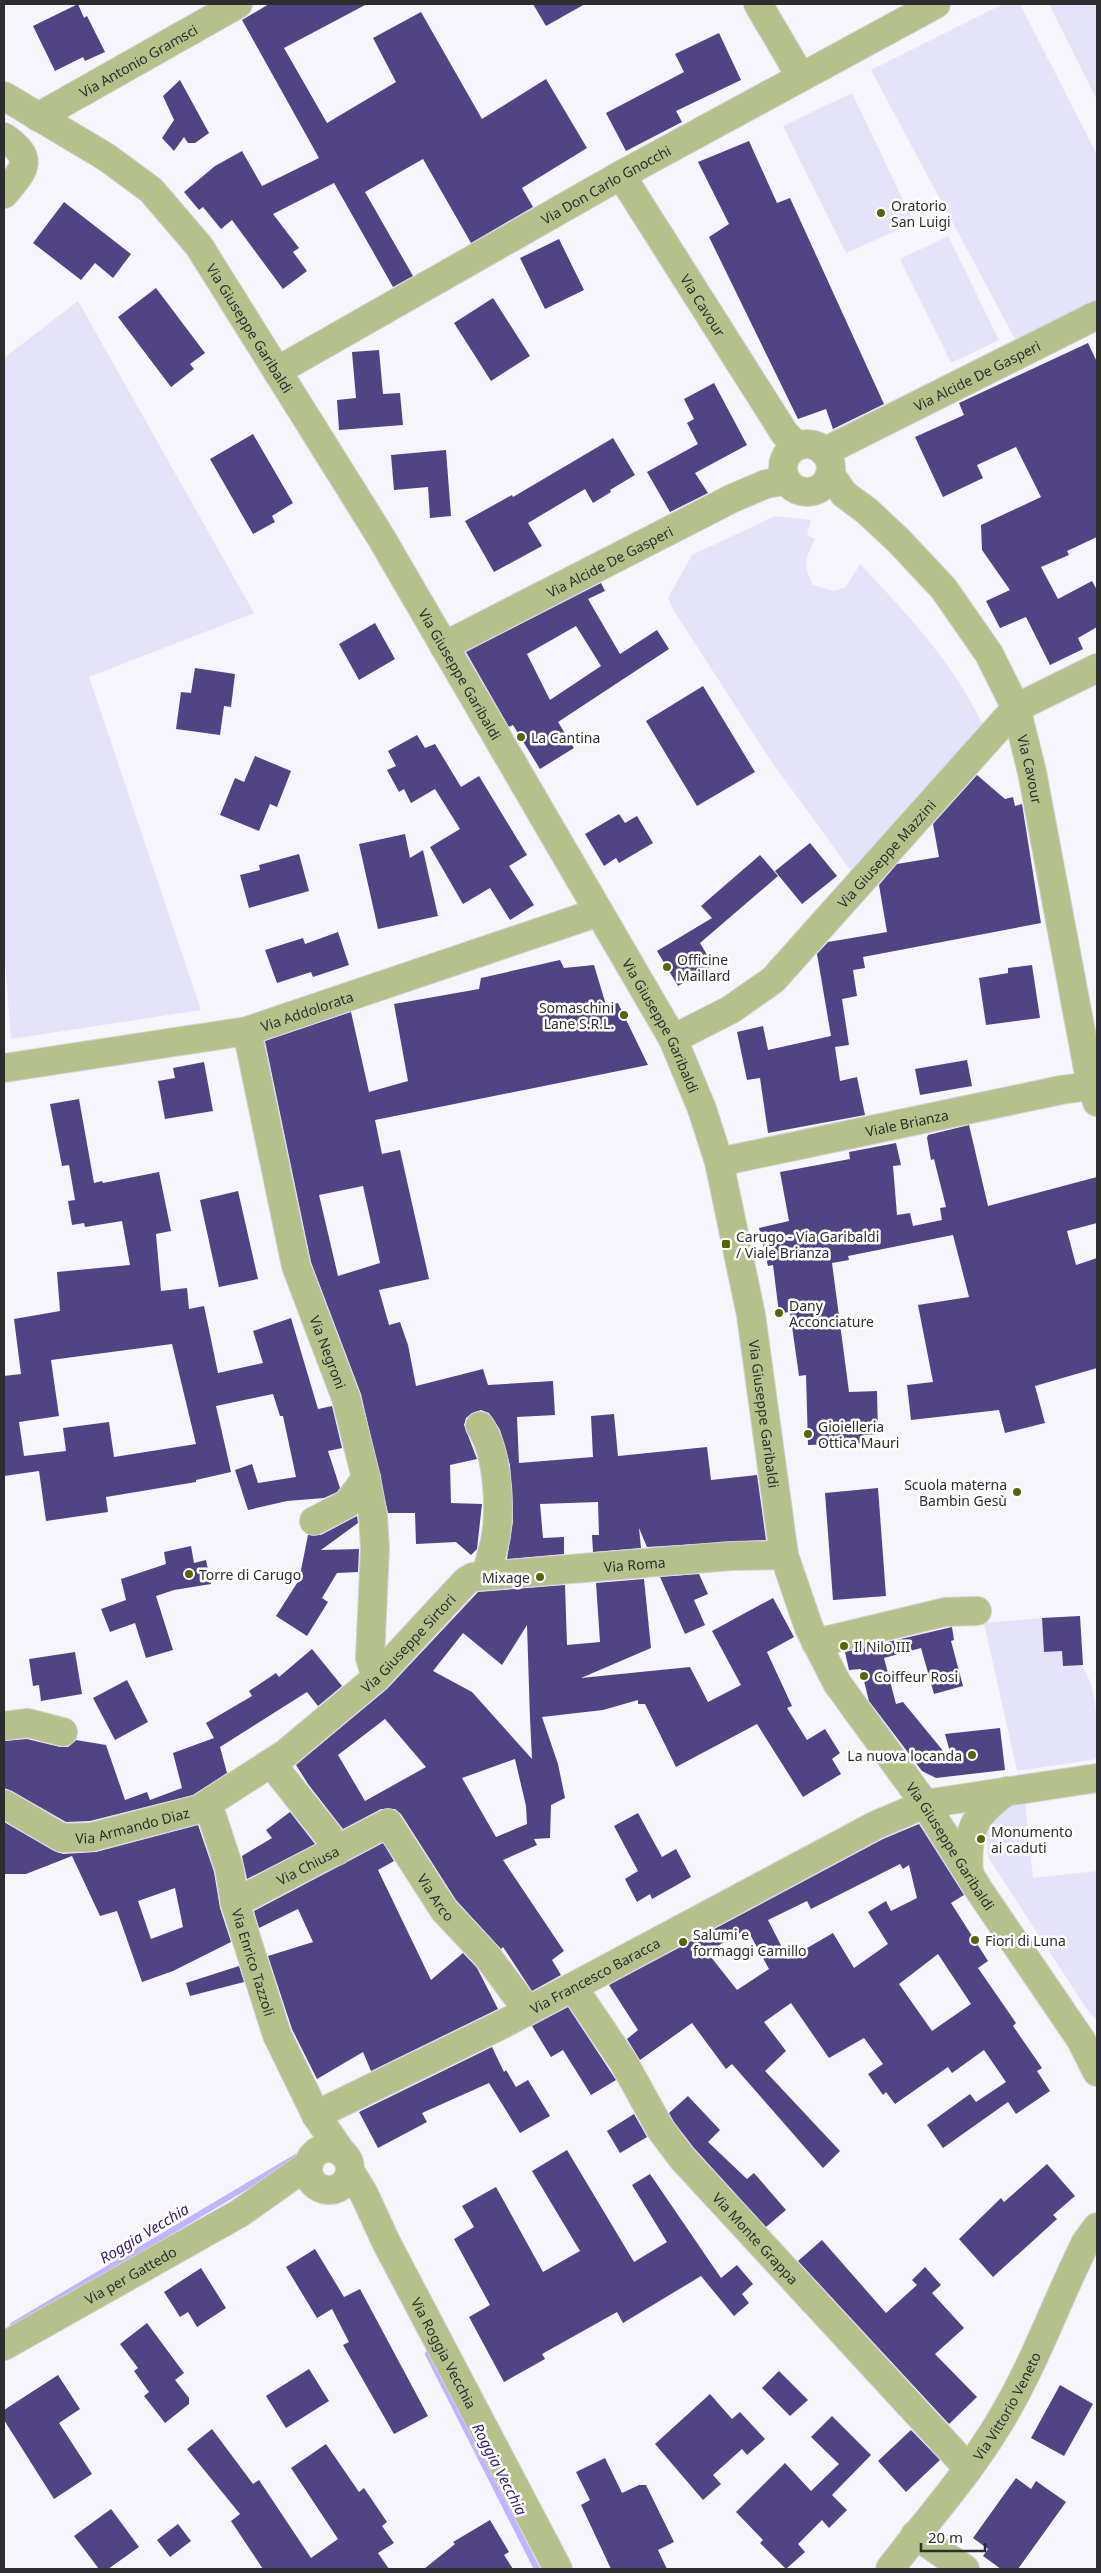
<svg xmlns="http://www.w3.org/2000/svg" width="1101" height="2573" font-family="'Noto Sans',sans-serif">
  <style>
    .green { fill: #e5e3f9 }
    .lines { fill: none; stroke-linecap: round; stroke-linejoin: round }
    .stream { stroke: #bfb4fe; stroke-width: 6 }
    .building { fill: #514485; fill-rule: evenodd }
    .minor-casing { stroke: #d2d1d6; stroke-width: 30 }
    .minor { stroke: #b5c18a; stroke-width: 28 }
    .poi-dot { fill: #586406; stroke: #fff; stroke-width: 2 }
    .labels { text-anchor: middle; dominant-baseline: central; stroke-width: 5; stroke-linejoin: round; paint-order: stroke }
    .street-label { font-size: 14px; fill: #2d2d2f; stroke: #fff }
    .poi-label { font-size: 14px; fill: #2d2d2f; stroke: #fff; text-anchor: start }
    .water-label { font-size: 15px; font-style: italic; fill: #351b6f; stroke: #fff }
  </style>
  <rect width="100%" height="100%" fill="#f6f5fb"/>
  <g class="green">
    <polygon points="1003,4 1020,4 1097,155 1097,303 1015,339 871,70"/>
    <polygon points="1049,4 1097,4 1096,98"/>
    <polygon points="852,93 914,223 846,253 783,126"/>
    <polygon points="948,236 999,340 951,363 900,259"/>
    <polygon points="78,301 254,613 89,677 201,1010 11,1039 4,949 4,358"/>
    <path d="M775,516l36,4 -4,15 8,4c-10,20 -12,26 -2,46l21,6 12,-4 14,-23c50,53 93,98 125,165l-132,145 -84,-116 -95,-147 -6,-13 24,-43z"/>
    <path d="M1042,1618l2,34c6,0 14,-2 19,0 38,14 34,74 34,107l-80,12 -33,-148z"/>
    <polygon points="1025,1802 1033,1878 1097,1871 1097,2021 1086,2008 988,1857 986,1821 1006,1807"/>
  </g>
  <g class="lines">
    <g class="stream">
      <polyline points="13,2325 296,2157"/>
      <polyline points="428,2354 537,2569"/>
    </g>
  </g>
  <g class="building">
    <polygon points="78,4 84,18 87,16 105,52 85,61 83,57 55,71 33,26"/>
    <polygon points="269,4 367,4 284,48 327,123 396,82 373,38 421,12 482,119 546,79 587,148 522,188 533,207 471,243 423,159 365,192 413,276 393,287 334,183 273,214 299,248 293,252 307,271 283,289 232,220 221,229 203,207 199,210 184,192 215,166 242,151 262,186 319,158 242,20"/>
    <polygon points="533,4 585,4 546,26"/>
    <polygon points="719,33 741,80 676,111 682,122 626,151 606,113 684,72 675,54"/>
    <polygon points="180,80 209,133 195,143 188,143 184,137 174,151 162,138 174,120 163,96"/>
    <polygon points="749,141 777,203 790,198 884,404 833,429 826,409 798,419 709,237 729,224 698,162"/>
    <polygon points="64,202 131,254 113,278 95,263 81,280 33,243"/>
    <polygon points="559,239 584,290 545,309 520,258"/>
    <polygon points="156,288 205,353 190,364 194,369 171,387 118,317"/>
    <polygon points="493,298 530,356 491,381 454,323"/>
    <polygon points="1088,343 1097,362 1097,537 1067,551 1069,555 1041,567 1058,599 1092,581 1097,590 1097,627 1078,638 1083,649 1050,665 1026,617 1000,628 986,601 1010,590 982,550 981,525 1041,497 1016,447 977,465 983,478 943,497 915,437 964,415 959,403"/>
    <polygon points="379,350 383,394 400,393 403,425 339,430 337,400 356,398 352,352"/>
    <polygon points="714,383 747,445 695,473 708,493 670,512 647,472 698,444 687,423 694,419 684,399"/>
    <polygon points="253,434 293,503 272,516 275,522 253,534 210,459"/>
    <polygon points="613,438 635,475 610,490 611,492 593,503 585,489 528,523 542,546 494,572 465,521 512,495 513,497"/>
    <polygon points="446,450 451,516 430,518 428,487 394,490 391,455"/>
    <path d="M601,583l4,8 -17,8 32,55 37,-24 12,19 -111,73 16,26 -34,21 -27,-44 -4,2 -43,-75zM576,626l25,40 -51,34 -23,-46z"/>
    <polygon points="375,623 395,659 359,680 339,644"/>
    <polygon points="195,668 235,674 231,707 224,706 220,735 176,729 181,692 191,693"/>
    <polygon points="703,686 755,772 697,806 646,721"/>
    <polygon points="417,735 425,748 435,744 461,787 479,776 527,855 509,866 534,905 510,920 490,888 463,904 430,847 460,829 435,789 411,803 404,789 399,792 387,770 396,766 388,751"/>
    <polygon points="255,756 291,771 277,807 270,804 259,831 220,815 235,778 244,782"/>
    <polygon points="977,775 1005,799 1013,797 1015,806 1022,804 1041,923 863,957 865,968 853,970 857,996 842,999 849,1045 835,1047 840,1081 857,1077 865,1115 768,1133 760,1078 747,1080 737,1032 763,1026 768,1050 831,1036 817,954 828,942 887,932 879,885 897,864 939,857 933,824"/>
    <polygon points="619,814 625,823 637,816 653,843 619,863 616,858 604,866 585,834"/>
    <polygon points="405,834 410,858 423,850 438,916 378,929 359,844"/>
    <polygon points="810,843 837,876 802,904 775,871"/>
    <polygon points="299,854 309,891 249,908 240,875 260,870 259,865"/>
    <polygon points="760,855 778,876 700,943 713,965 678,986 657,951 712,918 701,906"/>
    <polygon points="338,932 349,965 313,977 311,972 277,983 265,950 303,938 305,944"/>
    <path d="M560,960l4,8 30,-3 12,40 12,-2 30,62 -273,55 7,34 18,-4 29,129 -50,11 10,35 11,-3 8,23 8,41 67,-17 5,16 65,-4 2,34 -38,2 2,46 74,-6 -2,-41 23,-2 4,42 89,-9 4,33 46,-5 9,65 -119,7 -8,-19 2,20 -48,4 -1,-17h7l-1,-33 -58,2 3,34 21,-1v17l-57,5 6,-38 -3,-56 -10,-35 -11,-17 -8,-3 -9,3 -6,5 -2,7 13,34 -27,6 1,38 31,1 -5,45 -6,6 -15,-13 -40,2 -1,-31h-27l-27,-119 -50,-132 -46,-221 86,-29 18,80 39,-11 -14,-77 85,-15 2,-11zM363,1186l17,77 -42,13 -19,-81z"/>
    <polygon points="1032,965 1040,1018 986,1025 979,978 1008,973 1008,968"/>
    <polygon points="967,1060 972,1086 920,1095 915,1069"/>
    <polygon points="204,1062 213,1111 165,1119 158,1081 175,1078 173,1068"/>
    <path d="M79,1099l15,84 8,-2 1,2 56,-11 12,59 -15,3 5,57 26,-3 2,21 15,-3 14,67 45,-10 -10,-32 38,-13 27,91 14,-3 10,42 -14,3 12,37 -3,4 -13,6 -37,3 -39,9 -13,-40 17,-6 6,19 38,-6 -13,-61h-3l-7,-22 -57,12 15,66 -35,8v2l-90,15 2,15 -62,9 -7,-50 -35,5v-100l17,-2 -7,-55 46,-8 -3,-39 73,-7 -8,-44 -37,6 -1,-4 -12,2 -4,-24 7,-1 -6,-35 -7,1 -12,-62zM172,1344l24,100 -82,13 -5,-35 -46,6 3,23 -42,5 -5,-34 40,-6 -8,-56z"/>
    <polygon points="969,1125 988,1206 1097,1177 1097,1223 1067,1231 1076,1265 1097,1258 1097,1368 1035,1386 1045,1423 1005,1433 999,1410 911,1420 907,1385 933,1382 918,1305 969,1297 953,1235 848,1256 849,1260 832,1263 849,1392 877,1391 878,1434 864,1435 865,1443 808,1445 806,1375 799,1376 790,1312 779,1313 773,1265 768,1266 759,1228 789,1221 780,1172 850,1159 849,1152 896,1143 901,1165 893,1166 897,1215 910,1213 913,1226 942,1220 940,1208 946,1207 934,1159 931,1160 927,1138 928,1135"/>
    <polygon points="238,1191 258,1279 219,1287 200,1200"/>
    <polygon points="878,1488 886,1596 833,1600 825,1493"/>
    <polygon points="357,1516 358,1523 321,1550 359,1549 358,1572 337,1573 322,1598 328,1602 307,1636 276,1616 299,1580 308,1535 321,1535"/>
    <polygon points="191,1546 194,1563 206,1560 211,1584 174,1590 156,1596 173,1650 146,1658 135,1623 110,1632 101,1609 126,1600 121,1579 166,1564 164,1552"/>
    <polygon points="699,1574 708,1594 694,1600 705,1625 685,1634 660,1577"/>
    <path d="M644,1579l7,69 -70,30 109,-11 18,35 33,-17 -29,-54 61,-33 21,39 -27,15 25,54 -5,2 20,32 18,-11 15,24 -8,6 9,15 -38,23 -46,-73 -81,43 -31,-63h-7v-4l-35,10 -61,7 16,47 7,34 -14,7 -1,33 -16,1 3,6 -34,15 61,91 -12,9 9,15 -29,16 -29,-44 -2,2 -45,-49 -55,-86 -6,-5h-14l-38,20 -35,-45 -12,-19 91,-76 91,-97 87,-7 2,60 33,-3 -4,-59zM527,1625l3,93 2,41 -60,-67 -39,-21 30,-38 39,32zM385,1719l41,48 -61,34 -27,-46zM515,1759l11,47 1,18 -31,13 -34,-59z"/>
    <polygon points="1080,1616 1083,1665 1063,1666 1062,1651 1044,1652 1042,1618"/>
    <polygon points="952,1627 954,1640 951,1641 963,1686 934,1694 921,1648 884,1658 896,1704 903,1702 953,1763 945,1734 1000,1728 1005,1770 936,1778 922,1771 869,1701 861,1669 849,1670 845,1652"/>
    <polygon points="312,1649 342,1686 318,1706 307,1692 220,1747 227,1773 193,1795 90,1821 66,1822 12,1791 4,1788 4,1741 27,1739 60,1747 68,1747 76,1740 106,1745 125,1800 147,1792 150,1800 182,1788 173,1753 214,1738 206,1723 252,1696 249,1691 276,1673 279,1677"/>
    <polygon points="75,1652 82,1694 41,1701 39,1685 33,1686 29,1659"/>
    <polygon points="127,1680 148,1722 115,1740 93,1698"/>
    <polygon points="290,1812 315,1844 247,1879 242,1856 272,1838 266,1830"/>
    <polygon points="638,1813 662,1857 676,1849 691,1877 652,1899 650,1894 637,1902 625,1879 638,1871 614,1826"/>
    <path d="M4,1822l50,29 9,3 33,-2 102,-27 16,47 6,36 11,34 -58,29 -31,11 -25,-71 -17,5 -28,-60 -46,18h-22zM175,1888l8,39 -32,12 -13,-38z"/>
    <path d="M919,1824l45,71 -13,8 37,58 -10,7 38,55 -3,3 29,42 -5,3 13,20 -34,23 -8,-12 -65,46 -16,-23 43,-31 6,8 30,-20 -22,-32 -32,23 -4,-6 -53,37 -9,-12 -3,3 -15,-21 15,-10 -19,-26 -35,20 -38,-55 -27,19 22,29 -21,20 75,80 -17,17 -91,-104 -6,5 -34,-46 -52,37 -13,-21 11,-9 -29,-45 274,-146zM900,1864l3,5 6,-4 8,33 -26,13 -5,-10 -18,11 20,32 -34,24 -21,-35 -45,26 -20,-39 39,-19 4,8zM747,1929l22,40 -32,21 -30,-38zM938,1954l33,50 -39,27 -33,-47z"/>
    <polygon points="383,1843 394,1861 378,1870 431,1980 463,1953 477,1968 498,2009 371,2071 363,2052 317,2079 292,2029 268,1956 313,1942 298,1909 259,1928 254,1911"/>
    <polygon points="239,1966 244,1982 190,1996 186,1983"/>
    <polygon points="568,2007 616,2080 591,2095 563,2050 551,2057 532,2026"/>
    <polygon points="492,2047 504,2072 506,2070 516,2087 528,2080 550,2116 520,2133 489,2083 422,2113 427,2122 378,2148 359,2112"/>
    <polygon points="688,2096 720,2130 708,2142 747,2179 754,2173 786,2210 766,2227 694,2148 674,2122 669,2113"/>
    <polygon points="634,2114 647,2137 620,2153 607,2131"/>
    <polygon points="567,2150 634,2262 667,2242 632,2185 650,2174 721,2278 737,2265 753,2284 742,2294 749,2303 734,2316 701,2276 623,2323 617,2312 542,2354 545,2359 504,2382 469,2317 490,2305 454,2239 474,2227 462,2206 496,2187 543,2272 580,2251 532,2171"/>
    <polygon points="1047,2164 1075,2196 1053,2215 1057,2219 993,2277 959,2239 1001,2198 1004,2202"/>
    <polygon points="822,2240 886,2313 917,2285 912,2280 925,2267 941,2285 932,2293 964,2328 935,2354 977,2397 949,2424 798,2261"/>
    <polygon points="315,2249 344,2297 360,2289 428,2416 394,2434 343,2345 349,2342 332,2309 317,2318 286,2267"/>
    <polygon points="201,2268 226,2308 197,2327 188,2312 180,2317 164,2292"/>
    <polygon points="147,2323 184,2373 175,2380 189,2398 189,2404 165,2423 144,2396 149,2392 134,2371 138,2368 120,2344"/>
    <polygon points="309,2369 329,2401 286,2428 266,2396"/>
    <polygon points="779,2371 808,2400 790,2416 762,2388"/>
    <polygon points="58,2375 80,2409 59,2423 92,2474 54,2499 4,2420 4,2410"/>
    <polygon points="1060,2385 1093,2404 1064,2456 1031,2438"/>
    <polygon points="710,2394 732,2419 740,2412 765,2439 747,2455 742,2449 713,2475 721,2484 703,2500 655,2444"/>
    <polygon points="832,2416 871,2455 832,2495 847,2510 829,2528 822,2520 798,2544 805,2552 786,2569 760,2543 763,2540 736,2512 785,2463 811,2491 839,2464 811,2437"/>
    <polygon points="212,2429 253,2484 259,2480 311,2558 338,2539 291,2468 326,2444 359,2492 364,2488 387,2522 382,2526 394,2543 378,2553 389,2569 263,2569 231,2521 240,2514 187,2449"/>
    <polygon points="911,2430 940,2460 906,2492 878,2461"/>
    <polygon points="605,2458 622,2493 639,2485 646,2485 674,2542 658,2550 667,2569 611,2569 581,2505 590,2500 576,2472"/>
    <polygon points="1016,2478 1031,2489 1036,2481 1066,2502 1018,2569 1001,2569 983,2556 988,2549 973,2538"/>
    <polygon points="111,2509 139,2547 108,2569 99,2569 74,2536"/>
    <polygon points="490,2520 509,2552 504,2555 513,2569 424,2569 455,2544 453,2542"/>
    <polygon points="178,2524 191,2541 170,2557 157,2540"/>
  </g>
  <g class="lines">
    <g class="minor-casing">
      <g id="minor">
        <polyline points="758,4 801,77"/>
        <path id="s1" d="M4,96l102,61 45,33 48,56 180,288 294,505 29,70 17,53 32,153 33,240 25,73 28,55 88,121 54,86 102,150 16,32"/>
        <path id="s2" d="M38,117l200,-113"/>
        <path d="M4,137c32,22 20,33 0,57"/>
        <path id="s3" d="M621,175l164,259 12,12"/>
        <path id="s4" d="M277,371l344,-196 315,-171"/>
        <circle cx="807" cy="468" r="24"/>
        <path id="s5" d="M824,452l273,-137"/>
        <path id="s6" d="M830,474l14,20 23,17 32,30 45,48 45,65 27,54 16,64 59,313 6,17"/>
        <path id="s7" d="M444,646l289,-148 33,-14 19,-3"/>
        <path id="s8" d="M247,1031l49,235 50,132 20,80 7,38 2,32 -5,110 6,20"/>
        <path id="s9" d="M673,1039l57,-29 43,-30 243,-272 81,-40"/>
        <path id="s10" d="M4,1068l243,-37 352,-119"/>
        <path id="s11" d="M719,1162l342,-72 36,-5"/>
        <path d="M480,1426c19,27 22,92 13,123 -2,9 -5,17 -7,26"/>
        <polyline points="314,1521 347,1504 366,1478"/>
        <polyline points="816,1643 945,1612 977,1611"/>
        <polyline points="4,1726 28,1723 63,1732"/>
        <polyline points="271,1763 328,1835 337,1851"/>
        <path id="s12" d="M4,1804l58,34 30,-1 107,-28 86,-55 91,-76 90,-97 7,-4 258,-21 53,-1"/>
        <path id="s13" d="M208,1804l21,64 6,35 42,132 39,80 26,38"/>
        <path d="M969,1873c-3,-41 4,-58 38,-82"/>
        <path id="s14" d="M235,1903l153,-80 56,87 44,47 40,54"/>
        <path id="s15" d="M573,1987l51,76 37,67 21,28 286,310"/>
        <path id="s16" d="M316,2115l189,-92 371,-198 49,-21 172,-26"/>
        <circle cx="329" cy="2169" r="21"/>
        <path id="s17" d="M350,2171l14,23 22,48 172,327"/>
        <path id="s18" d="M4,2346l236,-133 69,-49"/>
        <polyline points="915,2535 965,2569"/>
        <path id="s19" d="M890,2569c36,-48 78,-94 109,-146 35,-57 57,-121 87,-181l11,-15"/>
      </g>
    </g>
    <use href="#minor" class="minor"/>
  </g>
  <g class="poi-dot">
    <circle cx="881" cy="213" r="5"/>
    <circle cx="521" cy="737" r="5"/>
    <circle cx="667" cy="967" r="5"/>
    <circle cx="624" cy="1015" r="5"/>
    <rect x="721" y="1239" width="10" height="10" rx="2.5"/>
    <circle cx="779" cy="1313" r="5"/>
    <circle cx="808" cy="1434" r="5"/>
    <circle cx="1017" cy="1492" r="5"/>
    <circle cx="189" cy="1574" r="5"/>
    <circle cx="540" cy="1577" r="5"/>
    <circle cx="844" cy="1646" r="5"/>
    <circle cx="864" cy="1676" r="5"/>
    <circle cx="972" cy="1755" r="5"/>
    <circle cx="981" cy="1839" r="5"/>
    <circle cx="975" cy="1940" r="5"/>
    <circle cx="683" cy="1942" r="5"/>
  </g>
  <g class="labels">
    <g class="street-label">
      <text stroke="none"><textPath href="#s2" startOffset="115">Via Antonio Gramsci</textPath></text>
      <text stroke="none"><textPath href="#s4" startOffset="378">Via Don Carlo Gnocchi</textPath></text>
      <text stroke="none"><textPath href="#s3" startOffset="154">Via Cavour</textPath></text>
      <text stroke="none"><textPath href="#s1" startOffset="345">Via Giuseppe Garibaldi</textPath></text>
      <text stroke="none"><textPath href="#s5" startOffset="171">Via Alcide De Gasperi</textPath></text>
      <text stroke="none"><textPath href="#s7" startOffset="186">Via Alcide De Gasperi</textPath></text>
      <text stroke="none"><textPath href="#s1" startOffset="750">Via Giuseppe Garibaldi</textPath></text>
      <text stroke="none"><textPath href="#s6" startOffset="365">Via Cavour</textPath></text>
      <text stroke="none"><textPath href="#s9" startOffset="286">Via Giuseppe Mazzini</textPath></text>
      <text stroke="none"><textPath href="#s10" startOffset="309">Via Addolorata</textPath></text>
      <text stroke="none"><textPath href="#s1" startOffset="1155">Via Giuseppe Garibaldi</textPath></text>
      <text stroke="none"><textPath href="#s11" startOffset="192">Viale Brianza</textPath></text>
      <text stroke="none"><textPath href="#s8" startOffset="332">Via Negroni</textPath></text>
      <text stroke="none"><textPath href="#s1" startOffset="1560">Via Giuseppe Garibaldi</textPath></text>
      <text stroke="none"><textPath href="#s12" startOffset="731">Via Roma</textPath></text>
      <text stroke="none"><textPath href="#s12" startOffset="476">Via Giuseppe Sirtori</textPath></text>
      <text stroke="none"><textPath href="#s12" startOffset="139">Via Armando Diaz</textPath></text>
      <text stroke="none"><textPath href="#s1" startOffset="2040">Via Giuseppe Garibaldi</textPath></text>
      <text stroke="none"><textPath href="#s14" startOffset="82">Via Chiusa</textPath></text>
      <text stroke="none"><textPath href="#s14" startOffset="261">Via Arco</textPath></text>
      <text stroke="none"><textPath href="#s13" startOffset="165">Via Enrico Tazzoli</textPath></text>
      <text stroke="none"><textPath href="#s16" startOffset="312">Via Francesco Baracca</textPath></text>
      <text stroke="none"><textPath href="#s15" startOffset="312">Via Monte Grappa</textPath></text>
      <text stroke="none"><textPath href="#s18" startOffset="145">Via per Gattedo</textPath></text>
      <text stroke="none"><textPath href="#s17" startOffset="205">Via Roggia Vecchia</textPath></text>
      <text stroke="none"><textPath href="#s19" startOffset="201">Via Vittorio Veneto</textPath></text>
    </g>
    <g class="poi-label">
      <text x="891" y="205">Oratorio<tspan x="891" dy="16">San Luigi</tspan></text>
      <text x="531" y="737">La Cantina</text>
      <text x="677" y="959">Officine<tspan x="677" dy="16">Maillard</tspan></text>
      <text x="614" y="1007" text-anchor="end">Somaschini<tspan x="614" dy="16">Lane S.R.L.</tspan></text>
      <text x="736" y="1236">Carugo - Via Garibaldi<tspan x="736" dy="16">/ Viale Brianza</tspan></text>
      <text x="789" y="1305">Dany<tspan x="789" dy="16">Acconciature</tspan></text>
      <text x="818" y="1426">Gioielleria<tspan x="818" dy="16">Ottica Mauri</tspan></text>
      <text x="1007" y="1484" text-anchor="end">Scuola materna<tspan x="1007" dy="16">Bambin Gesù</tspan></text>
      <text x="199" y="1574">Torre di Carugo</text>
      <text x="530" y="1577" text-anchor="end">Mixage</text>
      <text x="854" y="1646">Il Nilo III</text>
      <text x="874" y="1676">Coiffeur Rosi</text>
      <text x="962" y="1755" text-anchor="end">La nuova locanda</text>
      <text x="991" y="1831">Monumento<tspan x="991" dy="16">ai caduti</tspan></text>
      <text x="693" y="1934">Salumi e<tspan x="693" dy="16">formaggi Camillo</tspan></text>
      <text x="985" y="1940">Fiori di Luna</text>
    </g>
    <g class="water-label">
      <text transform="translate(144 2233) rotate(-31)">Roggia Vecchia</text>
      <text transform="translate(500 2469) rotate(63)">Roggia Vecchia</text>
    </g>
  </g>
  <rect width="1101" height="2573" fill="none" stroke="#2d2d2f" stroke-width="10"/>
  <path d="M921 2543v8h64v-8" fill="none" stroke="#2d2d2f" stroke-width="2.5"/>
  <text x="928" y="2543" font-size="15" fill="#2d2d2f" stroke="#ffffff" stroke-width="4" paint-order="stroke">20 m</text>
</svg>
